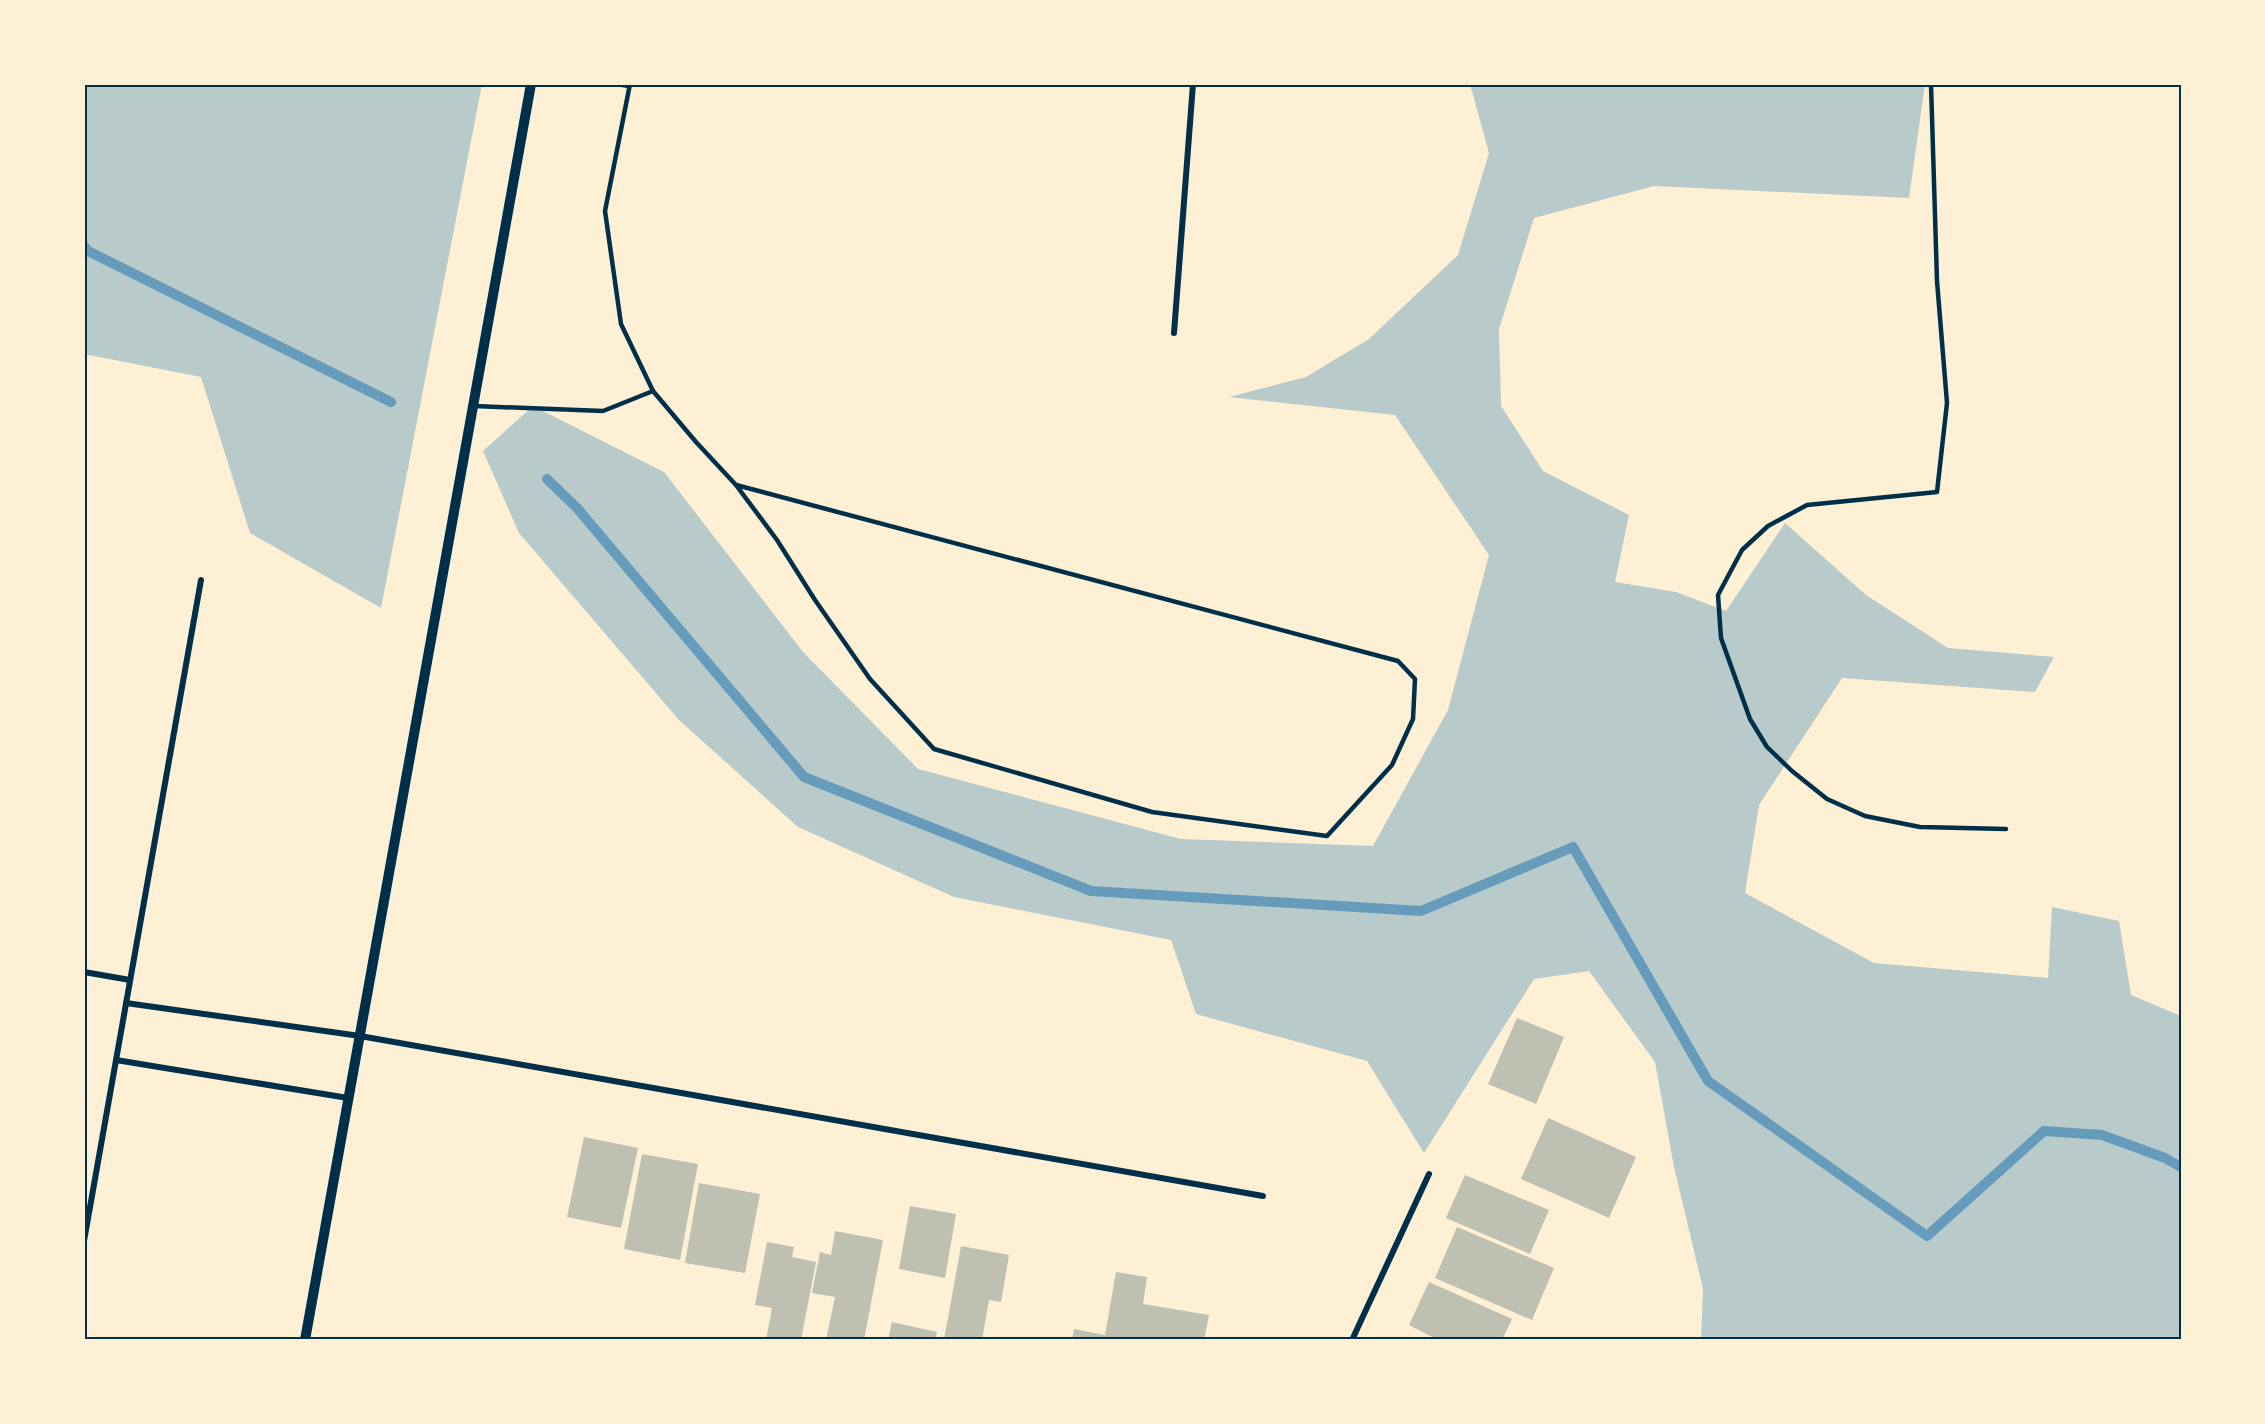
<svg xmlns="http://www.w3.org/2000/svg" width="2265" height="1424" font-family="'Fira Sans Condensed',sans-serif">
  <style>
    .green { fill: #b9caca }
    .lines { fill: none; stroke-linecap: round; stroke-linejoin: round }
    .stream { stroke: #669bbc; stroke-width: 10 }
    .building { fill: #bec0b2 }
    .service { stroke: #003049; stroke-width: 4.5 }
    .minor { stroke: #003049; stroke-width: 6 }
    .tertiary { stroke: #003049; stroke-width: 10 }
    .neatline { fill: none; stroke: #003049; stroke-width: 2 }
  </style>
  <rect width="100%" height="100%" fill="#fdf0d5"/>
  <g class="green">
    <polygon points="84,84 482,84 381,608 250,533 201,377 84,354"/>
    <polygon points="1470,84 1925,84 1909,198 1654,186 1534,218 1499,329 1501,406 1543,471 1629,515 1615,582 1676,592 1726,611 1785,523 1866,595 1948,648 2054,657 2035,692 1842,678 1759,805 1745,893 1874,963 2048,978 2052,907 2119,921 2131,995 2181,1016 2181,1340 1701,1340 1703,1289 1674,1167 1655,1062 1589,971 1534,979 1424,1153 1367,1061 1196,1014 1171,940 954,897 798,827 679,720 519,533 483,451 533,406 664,472 803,652 918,769 1181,839 1373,846 1448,710 1489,555 1395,415 1229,397 1306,377 1369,339 1458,255 1489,153"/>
  </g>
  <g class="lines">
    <g class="stream">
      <polyline points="84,246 88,251 391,402"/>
      <polyline points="547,479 577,508 804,777 1091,891 1421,911 1573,847 1708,1081 1927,1236 2044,1131 2102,1135 2165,1158 2181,1167"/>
    </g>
  </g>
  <g class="building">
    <polygon points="1517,1018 1564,1037 1536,1104 1488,1084"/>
    <polygon points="1548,1118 1636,1157 1609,1218 1521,1179"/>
    <polygon points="584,1137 638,1148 621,1228 567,1217"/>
    <polygon points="642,1154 698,1164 680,1260 624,1249"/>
    <polygon points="1465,1175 1549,1210 1530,1254 1446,1218"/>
    <polygon points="699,1183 760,1194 745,1273 685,1263"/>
    <polygon points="910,1206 956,1214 945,1278 899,1269"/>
    <polygon points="1457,1227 1554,1268 1532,1320 1435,1278"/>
    <polygon points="835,1231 883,1240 864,1340 826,1340 835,1297 812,1293 820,1252 831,1255"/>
    <polygon points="767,1242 794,1247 792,1257 816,1262 801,1340 766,1340 772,1308 755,1305"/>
    <polygon points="961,1246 1009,1255 1001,1302 989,1300 982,1340 944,1340"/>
    <polygon points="1116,1272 1147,1277 1143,1304 1209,1315 1204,1340 1072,1340 1074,1329 1105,1335"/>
    <polygon points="1429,1282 1512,1319 1502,1340 1438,1340 1409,1325"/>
    <polygon points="892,1322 937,1332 935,1340 888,1340"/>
  </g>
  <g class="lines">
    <g class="service">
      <polyline points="616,84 629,86"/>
      <polyline points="630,84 605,211 621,324 653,391 696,442 736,485 777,540 815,600 870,679 934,749 1152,812 1327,836 1392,765 1413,719 1415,679 1398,661 736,485"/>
      <polyline points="1931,84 1937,281 1947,403 1937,492 1807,505 1768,526 1742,550 1718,595 1721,638 1750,719 1767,747 1792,771 1827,799 1865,816 1920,827 2006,829"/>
      <polyline points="474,406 603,411 653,391"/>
    </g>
    <g class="minor">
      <polyline points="1174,333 1193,84"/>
      <polyline points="84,972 130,980"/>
      <polyline points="126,1003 360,1036 1263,1196"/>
      <polyline points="116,1060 348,1098"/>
      <polyline points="84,1241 201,580"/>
      <polyline points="1352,1340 1429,1174"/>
    </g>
    <polyline class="tertiary" points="305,1340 531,84"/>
  </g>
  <rect width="2265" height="1424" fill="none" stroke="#fdf0d5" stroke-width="171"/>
  <rect x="86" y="86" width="2094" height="1252" class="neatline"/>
</svg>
